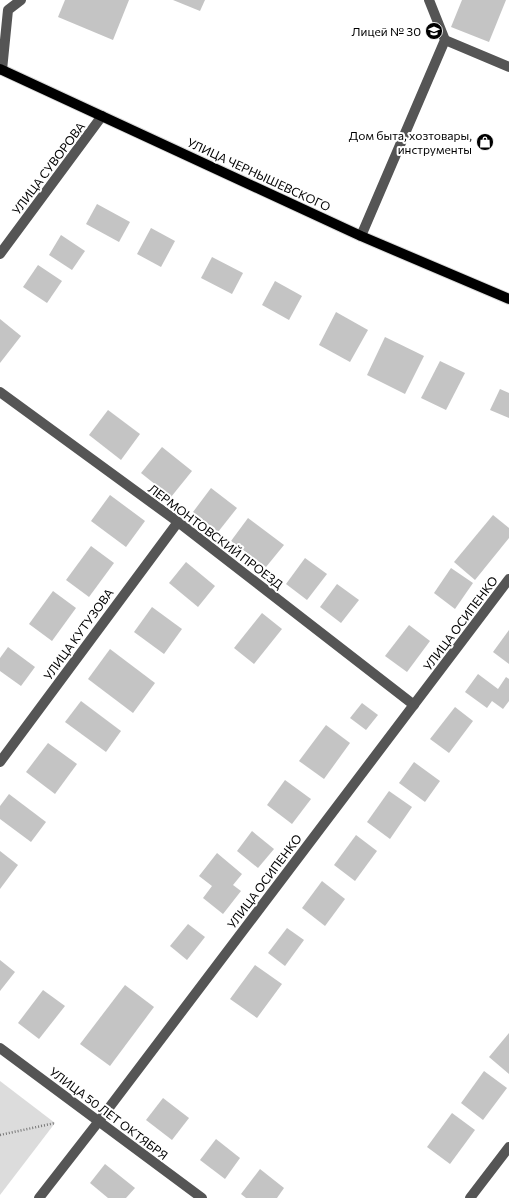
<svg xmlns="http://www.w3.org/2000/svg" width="509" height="1198" font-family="Commissioner,sans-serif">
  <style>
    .green { fill: #dcdcdc }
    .building { fill: #c4c4c4 }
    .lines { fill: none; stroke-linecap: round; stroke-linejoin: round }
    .major-casing { stroke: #dbdbdb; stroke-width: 12 }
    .path { stroke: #777; stroke-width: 2.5; stroke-dasharray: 1 2; stroke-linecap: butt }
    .minor { stroke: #555; stroke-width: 10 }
    .major { stroke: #000; stroke-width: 10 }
    .labels { text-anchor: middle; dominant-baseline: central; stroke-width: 4; stroke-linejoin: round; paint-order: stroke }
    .poi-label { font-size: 12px; fill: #000; stroke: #fff; text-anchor: end }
    .street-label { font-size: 12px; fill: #000; stroke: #fff }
  </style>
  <rect width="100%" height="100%" fill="#fff"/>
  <polygon class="green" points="0,1081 55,1123 0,1195"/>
  <g class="building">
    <polygon points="65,0 129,0 113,40 58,17"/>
    <polygon points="173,0 205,0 200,11"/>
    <polygon points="462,0 506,0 489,42 451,27"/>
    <polygon points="97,204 130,222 119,242 86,224"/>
    <polygon points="151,228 175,241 161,267 137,254"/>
    <polygon points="61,235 85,251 72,270 49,255"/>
    <polygon points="212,257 243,273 232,294 201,278"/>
    <polygon points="38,265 62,281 47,303 23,287"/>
    <polygon points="275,281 302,296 289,320 262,305"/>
    <polygon points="336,312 368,330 350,362 319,345"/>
    <polygon points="0,319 21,336 0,363"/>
    <polygon points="385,337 424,356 405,394 367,375"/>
    <polygon points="440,361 465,373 446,410 421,398"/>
    <polygon points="500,389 509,393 509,418 490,410"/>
    <polygon points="108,410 140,434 121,460 89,435"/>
    <polygon points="162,447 192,471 171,497 141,473"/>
    <polygon points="211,488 237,508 218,532 193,512"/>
    <polygon points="110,495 145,521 126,547 91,521"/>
    <polygon points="493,515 509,528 509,538 475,580 454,562"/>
    <polygon points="248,518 284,545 266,567 231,541"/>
    <polygon points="91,546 114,563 89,597 66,580"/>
    <polygon points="305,558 327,574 307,600 286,584"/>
    <polygon points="186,562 215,586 198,607 169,583"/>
    <polygon points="451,568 473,583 455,609 434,593"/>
    <polygon points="337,584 359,600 341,623 320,607"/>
    <polygon points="53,591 76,608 52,641 29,624"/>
    <polygon points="152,607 182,629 164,654 134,632"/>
    <polygon points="262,613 282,629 254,664 234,648"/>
    <polygon points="409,625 430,641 407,672 385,656"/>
    <polygon points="509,630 509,664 493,652"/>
    <polygon points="8,647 35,667 21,686 0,671 0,658"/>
    <polygon points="110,649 155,683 133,713 88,679"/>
    <polygon points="478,674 498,689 506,677 509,679 509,701 503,709 492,701 487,708 465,692"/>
    <polygon points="81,701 121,731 106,752 65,722"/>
    <polygon points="362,703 378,715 366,730 350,718"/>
    <polygon points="455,707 473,721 449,753 430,739"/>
    <polygon points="326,725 350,743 324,779 299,761"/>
    <polygon points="48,743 77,764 55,794 26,772"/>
    <polygon points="414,762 440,781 425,802 399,783"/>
    <polygon points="285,780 311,799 292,824 267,805"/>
    <polygon points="389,791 412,807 390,839 367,822"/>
    <polygon points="9,794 46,822 31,842 0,819 0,806"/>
    <polygon points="252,831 274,849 258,868 237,851"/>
    <polygon points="356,835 377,851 355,881 334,865"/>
    <polygon points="0,851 18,865 0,889"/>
    <polygon points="217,853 242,874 233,885 241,891 223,914 203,898 212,886 199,876"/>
    <polygon points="322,881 345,899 325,926 302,908"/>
    <polygon points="188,924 205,937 187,960 170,946"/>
    <polygon points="287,928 304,940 285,966 268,953"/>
    <polygon points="0,960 15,972 0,991"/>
    <polygon points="255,965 282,984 257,1018 230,999"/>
    <polygon points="125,985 154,1007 110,1066 80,1044"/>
    <polygon points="43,990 65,1006 39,1039 18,1023"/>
    <polygon points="509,1033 509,1074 489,1057"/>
    <polygon points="484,1071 507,1088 483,1120 461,1103"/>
    <polygon points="163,1098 189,1118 172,1140 146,1120"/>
    <polygon points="452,1113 475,1130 450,1164 427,1147"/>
    <polygon points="216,1139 240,1158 225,1179 200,1160"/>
    <polygon points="105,1164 135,1188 126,1198 108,1198 90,1183"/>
    <polygon points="260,1169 284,1188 277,1198 246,1198 241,1194"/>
  </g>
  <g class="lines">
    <g class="major-casing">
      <polyline id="major" points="0,69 361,236 509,299"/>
    </g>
    <polyline class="path" points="0,1135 55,1123"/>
    <g class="minor">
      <polyline points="445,40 509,67"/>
      <polyline points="2,70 8,10 21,0"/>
      <polyline points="361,236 445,40 429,0"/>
      <polyline points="0,254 102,116"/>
      <polyline points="0,392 178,522 414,705"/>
      <polyline points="0,762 178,522"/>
      <polyline points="0,1048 202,1198"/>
      <polyline points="39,1198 99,1121 509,579"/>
      <polyline points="470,1198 509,1147"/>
    </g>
    <use href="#major" class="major"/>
  </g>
  <defs>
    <g id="school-disc" transform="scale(0.9)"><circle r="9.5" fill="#000" stroke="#fff"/><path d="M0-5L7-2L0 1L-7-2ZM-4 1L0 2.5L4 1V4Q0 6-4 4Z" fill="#fff"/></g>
    <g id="shop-disc" transform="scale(0.9)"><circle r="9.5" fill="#000" stroke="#fff"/><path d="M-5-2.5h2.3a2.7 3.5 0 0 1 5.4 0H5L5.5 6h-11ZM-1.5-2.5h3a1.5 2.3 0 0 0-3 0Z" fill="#fff"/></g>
  </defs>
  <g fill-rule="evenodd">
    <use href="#school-disc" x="434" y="31"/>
    <use href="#shop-disc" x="485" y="142"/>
  </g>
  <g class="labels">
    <g class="poi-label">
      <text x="421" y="31">Лицей № 30</text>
      <text x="472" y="135">Дом быта, хозтовары,<tspan x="472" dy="14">инструменты</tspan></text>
    </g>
    <g class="street-label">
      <text transform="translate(48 168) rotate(-53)">УЛИЦА СУВОРОВА</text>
      <text transform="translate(259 174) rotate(25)">УЛИЦА ЧЕРНЫШЕВСКОГО</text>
      <text transform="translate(216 536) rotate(37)">ЛЕРМОНТОВСКИЙ ПРОЕЗД</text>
      <text transform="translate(460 623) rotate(-53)">УЛИЦА ОСИПЕНКО</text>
      <text transform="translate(78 634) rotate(-54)">УЛИЦА КУТУЗОВА</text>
      <text transform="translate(264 881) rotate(-53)">УЛИЦА ОСИПЕНКО</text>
      <text transform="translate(109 1113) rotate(37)">УЛИЦА 50 ЛЕТ ОКТЯБРЯ</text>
    </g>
  </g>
</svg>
